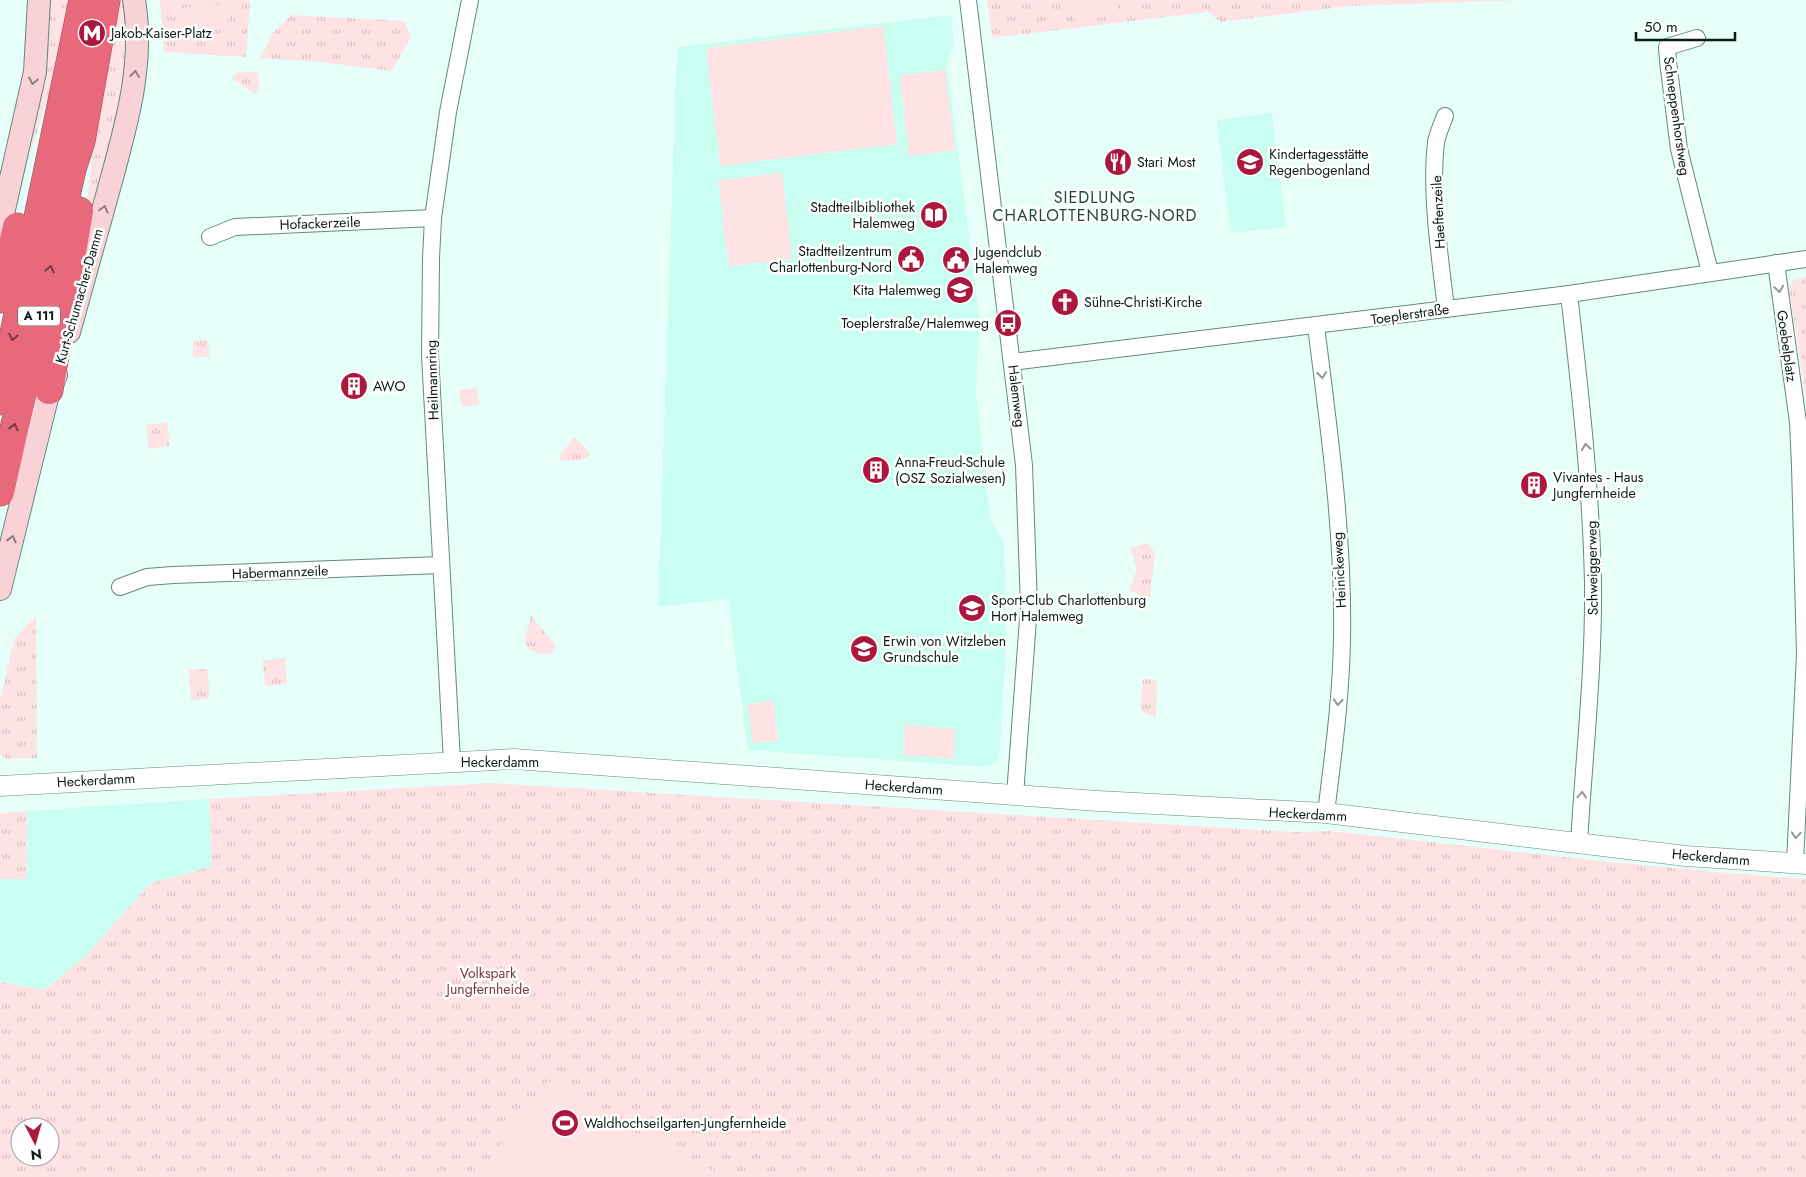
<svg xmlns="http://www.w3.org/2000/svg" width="1806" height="1177" font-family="Jost,sans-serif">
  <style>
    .built { fill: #cafef1 }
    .grass { fill: url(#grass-tufts); fill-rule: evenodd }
    .garden { fill: #ffe2e4 }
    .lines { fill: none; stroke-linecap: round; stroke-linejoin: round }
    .minor-casing { stroke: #62887f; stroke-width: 18 }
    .tertiary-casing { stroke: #62887f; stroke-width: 21 }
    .secondary-casing { stroke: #62887f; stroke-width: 24 }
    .motorway-casing { stroke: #9a4d58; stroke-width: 29 }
    .minor { stroke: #fff; stroke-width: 16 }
    .tertiary { stroke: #fff; stroke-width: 20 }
    .secondary { stroke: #f8d2d7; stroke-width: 22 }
    .motorway { stroke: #e7697b; stroke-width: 28 }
    .oneway { stroke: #8d7f80 }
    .oneway2 { stroke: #6d3e43 }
    .oneway3 { stroke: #919896 }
    .labels { text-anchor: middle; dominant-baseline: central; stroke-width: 5; stroke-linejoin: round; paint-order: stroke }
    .shield { fill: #fff; stroke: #545f5c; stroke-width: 1 }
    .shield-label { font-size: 12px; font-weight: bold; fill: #0a1a16 }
    .poi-label { font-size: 14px; fill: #0a1a16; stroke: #fff; text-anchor: start }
    .street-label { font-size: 14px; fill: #0a1a16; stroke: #fff }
    .park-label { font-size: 14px; fill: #78353e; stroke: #fff }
    .quarter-label { font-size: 16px; letter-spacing: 1px; fill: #20453d; stroke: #fff }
  </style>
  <defs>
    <pattern id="grass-tufts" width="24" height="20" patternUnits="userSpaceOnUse" patternTransform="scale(1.25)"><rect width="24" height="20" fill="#ffe2e4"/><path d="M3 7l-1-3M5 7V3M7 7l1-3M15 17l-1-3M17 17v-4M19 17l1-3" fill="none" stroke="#d9c1c3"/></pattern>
  </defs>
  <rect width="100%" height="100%" fill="#e6fff9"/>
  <g class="built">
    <polygon points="951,15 954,42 947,65 979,315 976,393 991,522 1004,542 1006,646 999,758 993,765 984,767 748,750 728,599 658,607 677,47"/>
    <polygon points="1272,113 1286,227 1231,233 1217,120"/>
    <polygon points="209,799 212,866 150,884 83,959 44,990 0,982 0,879 26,879 27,811"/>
  </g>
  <g class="grass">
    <polygon points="46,0 74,0 65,42 28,161 40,97"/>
    <polygon points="120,0 125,0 129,52 120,101 75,290 105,62"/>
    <polygon points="160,0 250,0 246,57 164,52"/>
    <polygon points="987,0 1520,0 1349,6 1221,22 1208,12 992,38"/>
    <polygon points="291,15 404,21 411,37 392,71 321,62 260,58 273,33"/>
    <polygon points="239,72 257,72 260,86 255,94 231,78"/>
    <polygon points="1806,277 1806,399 1789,288 1793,280"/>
    <polygon points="193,340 208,340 209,357 193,357"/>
    <polygon points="168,423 169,446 149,449 146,425"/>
    <polygon points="574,437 589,451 589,457 581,460 562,461 559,457"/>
    <polygon points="1148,543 1155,553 1150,597 1144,600 1136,592 1129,591 1137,569 1130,548"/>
    <polygon points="36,615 37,758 6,759 0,754 0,699 15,638"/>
    <path d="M531,616l25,30 -5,7c-10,2 -16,0 -24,-6l-2,-9z"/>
    <polygon points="285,658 287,684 265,686 263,660"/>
    <polygon points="208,669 209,699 191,700 189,670"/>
    <polygon points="1143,679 1157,680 1156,718 1140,710"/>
    <path d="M492,783l801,49 38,-1c158,17 316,37 475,48v298h-1806v-195l44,8 39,-31 67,-75 62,-18 -3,-67zM20,1127h30v30h-30z"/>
    <polygon points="27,811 26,879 0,879 0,813"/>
  </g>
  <g class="garden">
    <polygon points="1071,0 1116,0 1118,15 1074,20"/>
    <polygon points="227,5 228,28 187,29 186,7"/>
    <polygon points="883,26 897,144 720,166 706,48"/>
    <polygon points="945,70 955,150 909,156 900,75"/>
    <polygon points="782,173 792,259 729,266 718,180"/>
    <polygon points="477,388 479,405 462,407 459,390"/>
    <polygon points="773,701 778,740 753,743 748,704"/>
    <polygon points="905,725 955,729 953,759 903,755"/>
    <polygon points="548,1081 588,1110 725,1177 476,1177"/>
  </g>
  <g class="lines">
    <g class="minor-casing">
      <g id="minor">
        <polyline points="968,0 1024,465 1029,606 1015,795"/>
        <polyline points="1697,38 1667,47 1668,61 1679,149 1710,272"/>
        <path d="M1445,116c-3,8 -7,17 -9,26 -6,52 4,114 10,167"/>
        <polyline points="210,237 235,227 433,218"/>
        <polyline points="1776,263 1798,422 1800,466 1805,654 1795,863"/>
        <path d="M1569,294c11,96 22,192 24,289 1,87 -9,174 -14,260"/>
        <path d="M1316,326c13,104 28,209 26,314 -1,58 -9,116 -16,173"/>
        <polyline points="1012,362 1569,294 1806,259"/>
        <polyline points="120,587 147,577 173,575 441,565"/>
        <polyline points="452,762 430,355 431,259 433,218 448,112 470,0"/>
      </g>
    </g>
    <g class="tertiary-casing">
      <polyline id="tertiary" points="0,786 514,759 1098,801 1326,813 1686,856 1806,864"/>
    </g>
    <g class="secondary-casing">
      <g id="secondary">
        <polyline points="0,227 35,72 39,0"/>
        <path d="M69,332c13,-46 26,-93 39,-140 17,-62 37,-127 26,-192"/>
        <polyline points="0,589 49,390 56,375"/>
      </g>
    </g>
    <g class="motorway-casing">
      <g id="motorway">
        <polyline points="0,299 17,227"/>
        <polyline points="49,390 79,211"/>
        <polyline points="0,401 83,0"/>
        <polyline points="0,492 72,169 81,141 106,0"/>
      </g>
    </g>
    <use href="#minor" class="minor"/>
    <use href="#tertiary" class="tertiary"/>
    <use href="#secondary" class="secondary"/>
    <use href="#motorway" class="motorway"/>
  </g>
  <defs><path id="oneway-chevron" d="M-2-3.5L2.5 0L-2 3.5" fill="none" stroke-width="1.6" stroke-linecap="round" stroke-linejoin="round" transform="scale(1.25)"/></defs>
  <g class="oneway">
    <use href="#oneway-chevron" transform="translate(135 74) rotate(-83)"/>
    <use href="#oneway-chevron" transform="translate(33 81) rotate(102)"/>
    <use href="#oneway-chevron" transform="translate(104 209) rotate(-75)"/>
    <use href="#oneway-chevron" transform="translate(12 539) rotate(-76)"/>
  </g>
  <g class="oneway2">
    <use href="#oneway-chevron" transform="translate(50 269) rotate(-77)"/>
    <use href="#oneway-chevron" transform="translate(13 337) rotate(102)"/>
    <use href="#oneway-chevron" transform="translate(14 427) rotate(-78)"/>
  </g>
  <g class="oneway3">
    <use href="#oneway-chevron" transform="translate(1779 289) rotate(82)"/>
    <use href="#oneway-chevron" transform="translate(1322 375) rotate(83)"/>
    <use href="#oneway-chevron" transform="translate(1586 447) rotate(-96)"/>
    <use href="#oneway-chevron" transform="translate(1338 702) rotate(94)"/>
    <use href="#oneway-chevron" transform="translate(1582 795) rotate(-86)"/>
    <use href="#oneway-chevron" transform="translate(1796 835) rotate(94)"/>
  </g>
  <defs>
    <g id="metro-disc" transform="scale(1.4375)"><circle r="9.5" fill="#ac173f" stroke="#fff"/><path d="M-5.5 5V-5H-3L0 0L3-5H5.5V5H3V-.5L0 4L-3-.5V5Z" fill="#fff"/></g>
    <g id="restaurant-disc" transform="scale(1.4375)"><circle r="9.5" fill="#ac173f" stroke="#fff"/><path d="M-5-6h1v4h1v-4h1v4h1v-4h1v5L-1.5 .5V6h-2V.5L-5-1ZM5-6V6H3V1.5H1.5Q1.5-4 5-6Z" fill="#fff"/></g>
    <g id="school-disc" transform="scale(1.4375)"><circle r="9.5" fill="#ac173f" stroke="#fff"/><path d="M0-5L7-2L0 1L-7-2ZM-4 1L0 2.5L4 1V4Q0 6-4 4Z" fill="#fff"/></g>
    <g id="library-disc" transform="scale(1.4375)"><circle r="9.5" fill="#ac173f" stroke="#fff"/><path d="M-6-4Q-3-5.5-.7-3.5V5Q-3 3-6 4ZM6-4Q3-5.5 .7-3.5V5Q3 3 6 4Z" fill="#fff"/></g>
    <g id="civic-disc" transform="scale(1.4375)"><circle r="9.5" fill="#ac173f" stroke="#fff"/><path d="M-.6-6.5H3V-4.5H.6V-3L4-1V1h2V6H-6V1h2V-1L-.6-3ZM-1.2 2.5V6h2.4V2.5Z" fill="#fff"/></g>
    <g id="church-disc" transform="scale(1.4375)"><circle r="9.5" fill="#ac173f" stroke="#fff"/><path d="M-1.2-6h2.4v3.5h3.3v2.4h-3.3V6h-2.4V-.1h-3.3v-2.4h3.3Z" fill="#fff"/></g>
    <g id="bus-disc" transform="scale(1.4375)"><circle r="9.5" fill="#ac173f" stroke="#fff"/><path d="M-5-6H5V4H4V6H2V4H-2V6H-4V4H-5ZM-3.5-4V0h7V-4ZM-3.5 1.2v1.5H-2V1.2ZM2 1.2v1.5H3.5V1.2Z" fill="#fff"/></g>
    <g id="building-disc" transform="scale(1.4375)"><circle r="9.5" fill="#ac173f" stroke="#fff"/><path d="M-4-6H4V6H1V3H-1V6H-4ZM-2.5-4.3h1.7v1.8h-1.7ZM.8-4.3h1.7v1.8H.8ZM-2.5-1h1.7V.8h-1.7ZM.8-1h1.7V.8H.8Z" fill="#fff"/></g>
    <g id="stadium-disc" transform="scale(1.4375)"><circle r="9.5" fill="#ac173f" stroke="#fff"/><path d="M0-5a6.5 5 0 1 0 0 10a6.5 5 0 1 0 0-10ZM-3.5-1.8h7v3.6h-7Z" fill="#fff"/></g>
  </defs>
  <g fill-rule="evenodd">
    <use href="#metro-disc" x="92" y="33"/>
    <use href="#restaurant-disc" x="1118" y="162"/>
    <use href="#school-disc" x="1250" y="162"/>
    <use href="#library-disc" x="934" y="215"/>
    <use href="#civic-disc" x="911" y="259"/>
    <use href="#civic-disc" x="956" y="260"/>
    <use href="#school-disc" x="960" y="290"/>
    <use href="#church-disc" x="1065" y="302"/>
    <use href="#bus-disc" x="1008" y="323"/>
    <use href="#building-disc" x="354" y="386"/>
    <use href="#building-disc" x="876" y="470"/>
    <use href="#building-disc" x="1534" y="485"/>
    <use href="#school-disc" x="972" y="608"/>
    <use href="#school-disc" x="864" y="649"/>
    <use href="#stadium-disc" x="565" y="1123"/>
  </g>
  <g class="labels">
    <rect class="shield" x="18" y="306.5" width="42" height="19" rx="4"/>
    <g class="shield-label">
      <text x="39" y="316">A 111</text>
    </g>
    <g class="poi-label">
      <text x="111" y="33">Jakob-Kaiser-Platz</text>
      <text x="1269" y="154">Kindertagesstätte<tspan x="1269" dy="16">Regenbogenland</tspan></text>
      <text x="1137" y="162">Stari Most</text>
      <text x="915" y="207" text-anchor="end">Stadtteilbibliothek<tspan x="915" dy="16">Halemweg</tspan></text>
      <text x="892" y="251" text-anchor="end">Stadtteilzentrum<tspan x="892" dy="16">Charlottenburg-Nord</tspan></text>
      <text x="975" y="252">Jugendclub<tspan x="975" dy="16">Halemweg</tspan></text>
      <text x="941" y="290" text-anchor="end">Kita Halemweg</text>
      <text x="1084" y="302">Sühne-Christi-Kirche</text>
      <text x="989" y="323" text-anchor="end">Toeplerstraße/Halemweg</text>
      <text x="373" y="386">AWO</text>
      <text x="895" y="462">Anna-Freud-Schule<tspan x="895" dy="16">(OSZ Sozialwesen)</tspan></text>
      <text x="1553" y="477">Vivantes - Haus<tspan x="1553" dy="16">Jungfernheide</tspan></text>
      <text x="991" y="600">Sport-Club Charlottenburg<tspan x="991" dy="16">Hort Halemweg</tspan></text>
      <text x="883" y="641">Erwin von Witzleben<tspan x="883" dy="16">Grundschule</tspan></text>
      <text x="584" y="1123">Waldhochseilgarten-Jungfernheide</text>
    </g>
    <g class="street-label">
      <text transform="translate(1677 116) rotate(82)">Schneppenhorstweg</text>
      <text transform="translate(1438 212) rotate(-93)">Haeftenzeile</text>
      <text transform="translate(320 223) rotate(-2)">Hofackerzeile</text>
      <text transform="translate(79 296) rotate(-74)">Kurt-Schumacher-Damm</text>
      <text transform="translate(1410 314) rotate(-8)">Toeplerstraße</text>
      <text transform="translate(1787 346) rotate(82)">Goebelplatz</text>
      <text transform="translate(432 380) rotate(-92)">Heilmannring</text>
      <text transform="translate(1017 396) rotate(83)">Halemweg</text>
      <text transform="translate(1592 568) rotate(-91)">Schweiggerweg</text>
      <text transform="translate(1339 570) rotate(-93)">Heinickeweg</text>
      <text transform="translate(280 572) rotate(-2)">Habermannzeile</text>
      <text x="500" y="762">Heckerdamm</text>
      <text transform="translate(96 780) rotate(-3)">Heckerdamm</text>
      <text transform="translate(904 787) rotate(4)">Heckerdamm</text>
      <text transform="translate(1308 814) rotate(3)">Heckerdamm</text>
      <text transform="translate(1711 857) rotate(5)">Heckerdamm</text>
    </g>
    <g class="park-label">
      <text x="488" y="973">Volkspark<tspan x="488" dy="16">Jungfernheide</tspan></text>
    </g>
    <g class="quarter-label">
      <text x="1095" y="197">SIEDLUNG<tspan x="1095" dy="18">CHARLOTTENBURG-NORD</tspan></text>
    </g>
  </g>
  <g transform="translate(35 1142) rotate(174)"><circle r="24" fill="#ffffff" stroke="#9da3a2"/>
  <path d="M0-4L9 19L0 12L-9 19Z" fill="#ac173f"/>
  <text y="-8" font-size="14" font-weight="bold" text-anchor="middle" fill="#0a1a16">N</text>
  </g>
  <path d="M1636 32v8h99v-8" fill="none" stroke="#0a1a16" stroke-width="2.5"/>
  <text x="1644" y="32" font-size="15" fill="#0a1a16" stroke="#ffffff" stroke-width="4" paint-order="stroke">50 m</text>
</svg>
